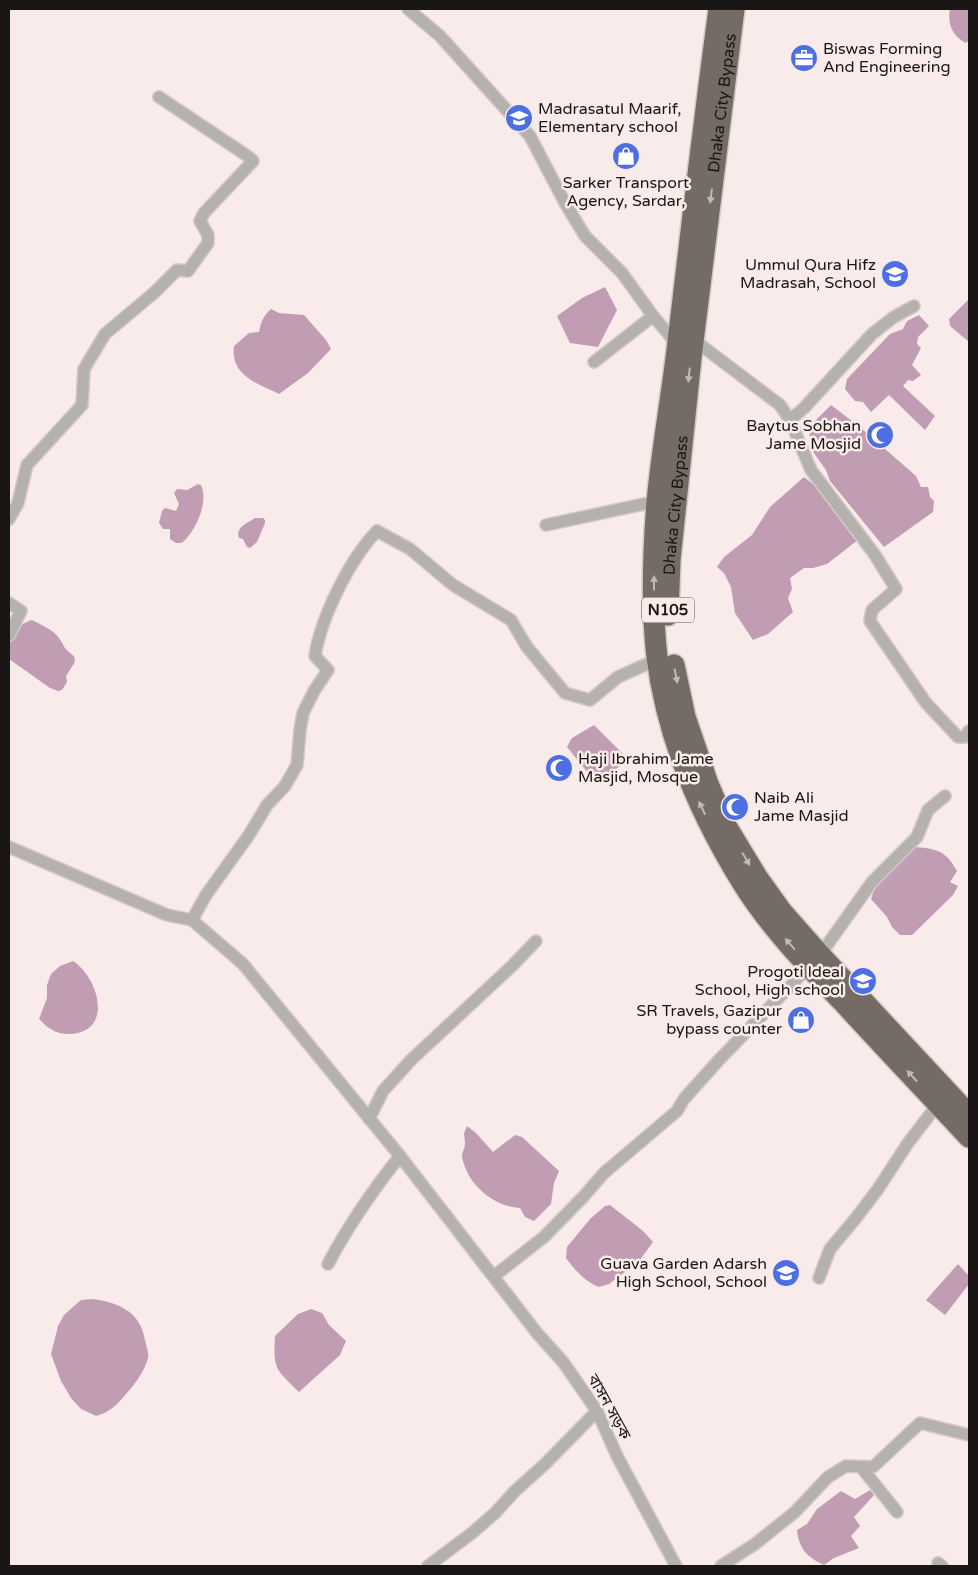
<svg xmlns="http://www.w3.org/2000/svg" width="978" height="1575" font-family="'Varela Round','Noto Sans Bengali',sans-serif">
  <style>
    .water { fill: #c19db4 }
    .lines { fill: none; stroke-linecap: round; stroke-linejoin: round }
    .street-casing { stroke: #d4c9c7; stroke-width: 14 }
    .highway-casing { stroke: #d4c9c7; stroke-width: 24 }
    .street { stroke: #b5b1ae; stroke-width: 11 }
    .highway { stroke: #746b65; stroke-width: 21 }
    .oneway { fill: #c3b8b4 }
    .labels { text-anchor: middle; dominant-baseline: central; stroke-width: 5; stroke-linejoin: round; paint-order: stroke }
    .shield { fill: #f8ebe9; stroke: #5d5655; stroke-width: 1 }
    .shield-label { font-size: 15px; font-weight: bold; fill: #1a1615 }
    .poi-label { font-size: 16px; fill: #1a1615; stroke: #f8ebe9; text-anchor: end }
    .street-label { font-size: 16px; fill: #1a1615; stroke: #f8ebe9 }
  </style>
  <rect width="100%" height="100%" fill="#f8ebe9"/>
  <g class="water">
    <path d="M950,9h19v31l-3,3c-13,-6 -19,-19 -16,-34z"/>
    <polygon points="605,287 617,310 598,347 570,343 557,316 582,298"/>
    <polygon points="969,299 969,342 950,326 949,319"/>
    <path d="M271,309l8,4 25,2 22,25 5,9 -23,24 -29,21c-21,-10 -49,-19 -45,-48l15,-13 10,-1c2,-10 4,-16 12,-23z"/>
    <polygon points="919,315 929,326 918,337 917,344 921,348 912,365 921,375 913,381 908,380 903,386 935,416 925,430 889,395 871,412 863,402 855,401 845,389 847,379 890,334 903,329 907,321"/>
    <polygon points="831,405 861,428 916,476 921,487 928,487 930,497 934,501 933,512 884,547 830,481 826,470 811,449 809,427"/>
    <polygon points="804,477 817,487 858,540 827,564 813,568 804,568 790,578 792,589 788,598 793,612 768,634 753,640 735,613 731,587 724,573 717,567 724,557 752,535 770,507"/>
    <path d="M198,484l3,1c8,17 -5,45 -18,57l-2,1h-5l-6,-4v-10h-7l-4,-6 3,-12 3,-3 11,3 3,-7 -5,-11 3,-4 10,1z"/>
    <path d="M255,518h8l2,2v3l-8,19 -7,6 -3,-1 -4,-8 -4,-1c-4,-11 9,-15 16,-20z"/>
    <path d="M32,620c9,5 22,10 27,18 7,10 3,9 15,18l1,6 -9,14 1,6 -5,8 -4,1 -8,-3 -41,-29c0,-20 3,-32 23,-39z"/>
    <polygon points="594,725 627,758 614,772 601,781 593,779 567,747 572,738"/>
    <path d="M916,847c22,2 30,4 41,24l-7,11 8,4 -5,9 -41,40h-12l-8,-8 -5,-10 -16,-18 5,-15 30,-34z"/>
    <path d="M73,961c26,17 41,71 -3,73 -7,0 -14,-1 -19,-5 -5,-2 -8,-7 -12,-10l8,-21v-13l4,-11 9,-8z"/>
    <path d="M467,1126l9,7 17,19 22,-17 7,2 37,34 -5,12 -3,21 -17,17 -9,-4 -5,-9c-23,-1 -47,-19 -55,-41 -1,-3 -3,-8 -3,-11 0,-4 3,-8 3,-12 0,-10 -3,-7 2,-18z"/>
    <path d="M610,1205l33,26 10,11 -14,19 -30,23 -10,3c-15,-6 -24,-17 -33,-29l1,-11 23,-28 15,-13z"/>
    <polygon points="958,1264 969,1276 969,1284 945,1315 926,1300"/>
    <path d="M93,1299c26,4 47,12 52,41 1,6 4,12 3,18 -4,14 -13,26 -22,36 -9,11 -16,18 -30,22l-15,-7 -10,-11 -10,-17 -10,-27 7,-28 6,-11 17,-15z"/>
    <path d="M311,1309l11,4 7,12 17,16 -6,14 -41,37c-23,-23 -26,-22 -24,-56l23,-22z"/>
    <path d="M870,1490l4,5 -20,22 6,9 -9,10 8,12 -25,10 -10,7c-17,-8 -25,-16 -27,-35l10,-6 10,-15 24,-18 14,8z"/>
  </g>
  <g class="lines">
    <g class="street-casing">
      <g id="street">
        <polyline points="408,9 440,36 530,136 565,203 585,236 622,273 653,316 677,344"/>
        <polyline points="694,340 780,405 790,420 811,470 875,555 896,589 872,610 870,621 926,703 958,737 965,737 969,731"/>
        <polyline points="594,362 653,316"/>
        <polyline points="790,420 804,408 872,334 894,317 914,306"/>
        <polyline points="9,519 18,503 27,465 82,405 84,369 105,334 155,292 177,270 188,271 208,243 208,235 200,221 204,213 253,161 249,157 159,97"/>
        <polyline points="546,525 658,501"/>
        <polyline points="9,603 21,611 9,635"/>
        <polyline points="9,847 167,915 192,920 243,964 400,1156 537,1333 563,1362 597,1411 617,1456 676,1566"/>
        <path d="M192,920l14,-25 43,-60 18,-30 18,-19 12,-21 3,-35 3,-17 11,-22 14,-21 -13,-14c6,-39 35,-97 62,-125l33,18 43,36 58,35 16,27 38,46 25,7 28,-23 40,-18"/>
        <polyline points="369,1119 383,1091 411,1060 513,965 536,941"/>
        <path d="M328,1264c20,-38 45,-74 72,-108"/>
        <polyline points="494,1276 544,1237 584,1196 604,1173 677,1111 684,1099 718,1061 820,955 872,882 917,837 928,810 945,796"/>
        <polyline points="819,1278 830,1249 856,1218 878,1189 908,1143 938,1104"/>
        <polyline points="861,1467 897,1512"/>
        <polyline points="938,1563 942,1566"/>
        <polyline points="428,1566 472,1533 495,1513 515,1491 545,1464 597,1411"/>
        <polyline points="721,1566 755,1544 795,1512 828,1477 846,1466 873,1467 920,1423 969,1435"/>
      </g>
    </g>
    <g class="highway-casing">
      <g id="highway">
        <path d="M719,9c-15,111 -28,222 -41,333 -6,53 -16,106 -21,160 -4,51 -6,104 0,155 10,80 43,157 85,225 27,44 64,82 100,119 42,46 85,91 127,136"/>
        <path id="s1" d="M668,615l2,-55 21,-202 43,-349"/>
        <polyline points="674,665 685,717 708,784 726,826 757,877 782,912 820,955 969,1115"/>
      </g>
    </g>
    <use href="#street" class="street"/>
    <use href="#highway" class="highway"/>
  </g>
  <defs><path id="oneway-solid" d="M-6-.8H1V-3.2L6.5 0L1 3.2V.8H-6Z" transform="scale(1.25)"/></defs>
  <g class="oneway">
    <use href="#oneway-solid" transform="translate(711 196) rotate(97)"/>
    <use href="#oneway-solid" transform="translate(689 375) rotate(96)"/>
    <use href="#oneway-solid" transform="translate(654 583) rotate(-90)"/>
    <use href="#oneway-solid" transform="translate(676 676) rotate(78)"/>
    <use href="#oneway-solid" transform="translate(702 808) rotate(-115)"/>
    <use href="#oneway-solid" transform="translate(746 859) rotate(59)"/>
    <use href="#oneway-solid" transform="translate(790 944) rotate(-131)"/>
    <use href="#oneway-solid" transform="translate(912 1076) rotate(-133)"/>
  </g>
  <defs>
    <g id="office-disc" transform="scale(1.4375)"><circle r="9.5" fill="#4e6fe3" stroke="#f8ebe9"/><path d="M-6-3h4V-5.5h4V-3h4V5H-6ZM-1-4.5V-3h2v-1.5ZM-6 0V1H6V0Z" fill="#fff"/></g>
    <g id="school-disc" transform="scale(1.4375)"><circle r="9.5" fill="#4e6fe3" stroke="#f8ebe9"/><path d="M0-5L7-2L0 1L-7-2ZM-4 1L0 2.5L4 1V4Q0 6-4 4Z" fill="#fff"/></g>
    <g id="shop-disc" transform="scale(1.4375)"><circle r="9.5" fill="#4e6fe3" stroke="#f8ebe9"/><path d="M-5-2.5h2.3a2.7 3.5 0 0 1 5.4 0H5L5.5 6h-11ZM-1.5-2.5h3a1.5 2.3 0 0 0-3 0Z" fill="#fff"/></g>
    <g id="mosque-disc" transform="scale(1.4375)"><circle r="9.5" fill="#4e6fe3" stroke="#f8ebe9"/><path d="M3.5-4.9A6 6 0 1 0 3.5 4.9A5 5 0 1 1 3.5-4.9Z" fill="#fff"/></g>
  </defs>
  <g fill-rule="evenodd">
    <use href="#office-disc" x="804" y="58"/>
    <use href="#school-disc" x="519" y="118"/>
    <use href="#shop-disc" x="626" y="156"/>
    <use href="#school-disc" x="895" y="274"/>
    <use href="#mosque-disc" x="880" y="435"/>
    <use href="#mosque-disc" x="559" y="768"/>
    <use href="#mosque-disc" x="735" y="807"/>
    <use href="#school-disc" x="863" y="981"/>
    <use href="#shop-disc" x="801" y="1020"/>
    <use href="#school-disc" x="786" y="1273"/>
  </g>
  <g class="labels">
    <rect class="shield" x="642" y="597.5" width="52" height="25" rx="4"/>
    <g class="shield-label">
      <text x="668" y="610">N105</text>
    </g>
    <g class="poi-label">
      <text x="823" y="49" text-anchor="start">Biswas Forming<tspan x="823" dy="18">And Engineering</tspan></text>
      <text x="538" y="109" text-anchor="start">Madrasatul Maarif,<tspan x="538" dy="18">Elementary school</tspan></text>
      <text x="626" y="183" text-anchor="middle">Sarker Transport<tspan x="626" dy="18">Agency, Sardar,</tspan></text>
      <text x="876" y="265">Ummul Qura Hifz<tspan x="876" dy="18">Madrasah, School</tspan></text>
      <text x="861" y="426">Baytus Sobhan<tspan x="861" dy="18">Jame Mosjid</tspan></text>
      <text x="578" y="759" text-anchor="start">Haji Ibrahim Jame<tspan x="578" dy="18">Masjid, Mosque</tspan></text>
      <text x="754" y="798" text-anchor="start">Naib Ali<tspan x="754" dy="18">Jame Masjid</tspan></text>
      <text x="844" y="972">Progoti Ideal<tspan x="844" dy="18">School, High school</tspan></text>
      <text x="782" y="1011">SR Travels, Gazipur<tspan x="782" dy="18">bypass counter</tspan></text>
      <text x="767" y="1264">Guava Garden Adarsh<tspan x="767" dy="18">High School, School</tspan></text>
    </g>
    <g class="street-label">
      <text stroke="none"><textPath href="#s1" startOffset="515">Dhaka City Bypass</textPath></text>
      <text stroke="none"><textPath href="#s1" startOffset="110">Dhaka City Bypass</textPath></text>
      <text transform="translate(609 1407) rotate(61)">বাসন সড়ক</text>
    </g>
  </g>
  <rect width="978" height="1575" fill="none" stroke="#1a1615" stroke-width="20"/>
</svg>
